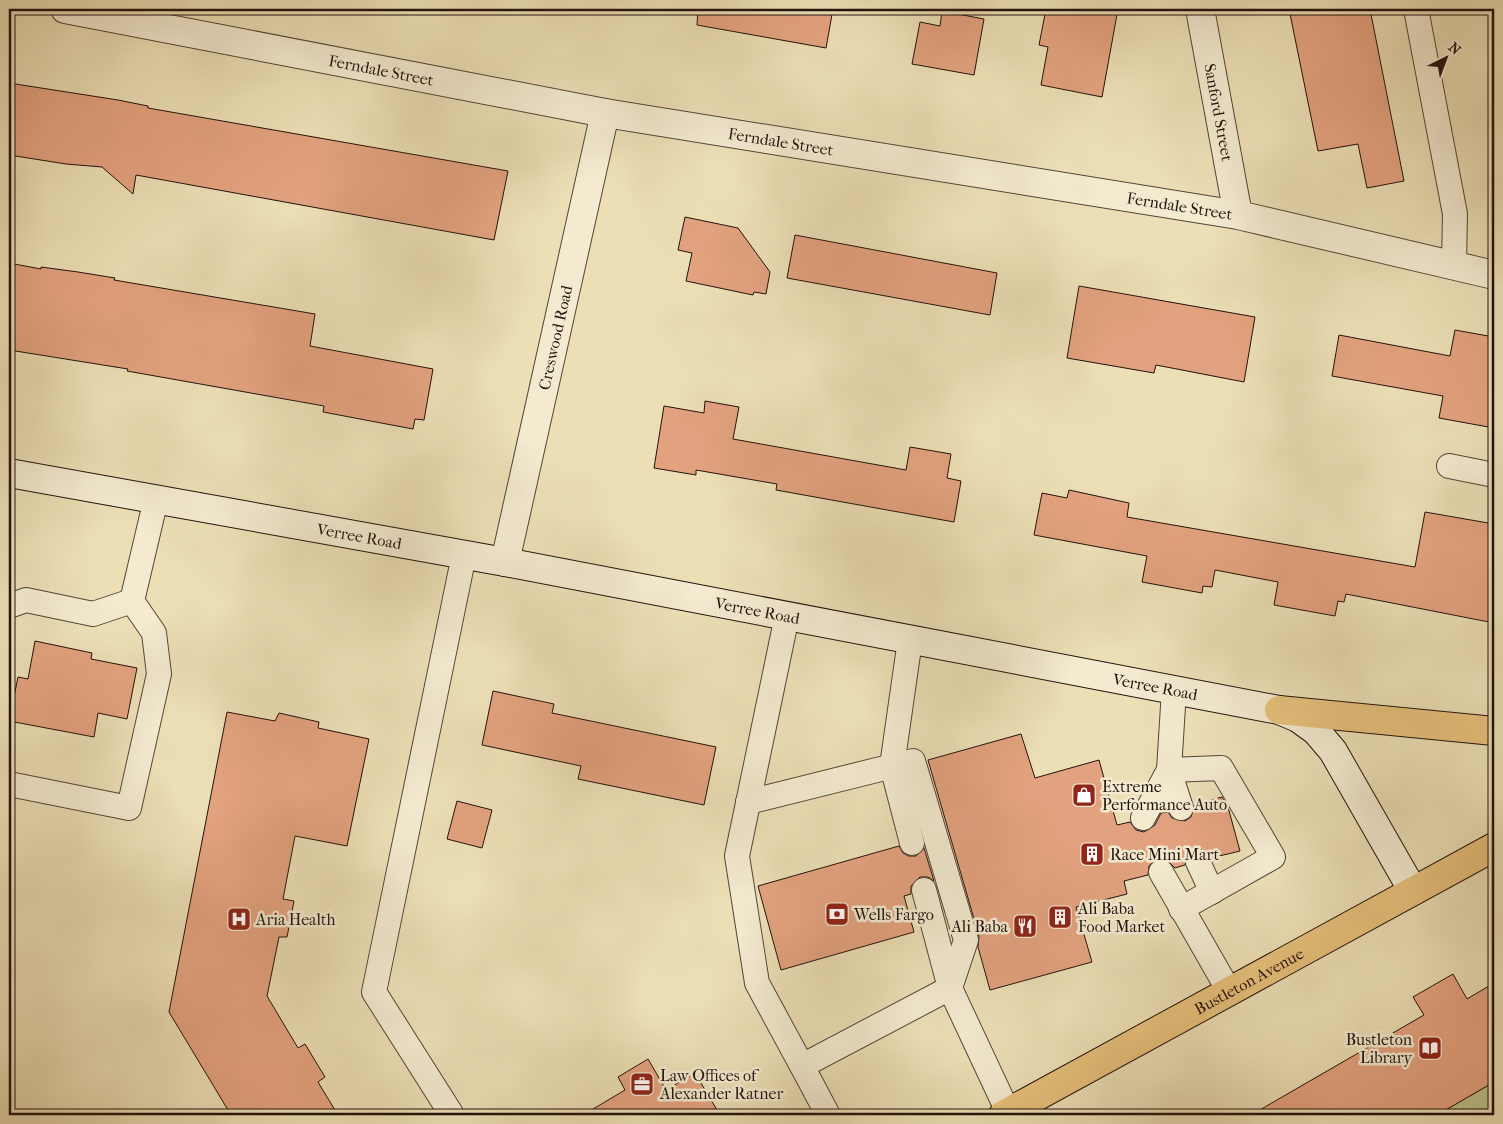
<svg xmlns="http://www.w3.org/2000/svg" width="1503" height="1124" font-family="'IM FELL French Canon',serif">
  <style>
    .green { fill: #bdc08a; stroke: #70694c }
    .building { fill: #e3a27f; stroke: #22120d }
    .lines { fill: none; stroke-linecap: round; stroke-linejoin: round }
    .service-casing { stroke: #544537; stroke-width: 26 }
    .minor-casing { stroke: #544537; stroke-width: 30 }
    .secondary-casing { stroke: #22120d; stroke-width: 30 }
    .primary-casing { stroke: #22120d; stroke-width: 30 }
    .service { stroke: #f3ead0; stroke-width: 24 }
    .minor { stroke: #f3ead0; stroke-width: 28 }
    .secondary { stroke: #f3ead0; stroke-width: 28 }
    .primary { stroke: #e6c07b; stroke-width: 28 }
    .labels { text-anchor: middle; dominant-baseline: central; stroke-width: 5; stroke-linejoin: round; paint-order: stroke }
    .street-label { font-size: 16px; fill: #22120d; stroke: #f3ead0 }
    .poi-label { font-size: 16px; fill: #22120d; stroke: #f3ead0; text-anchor: start }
  </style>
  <rect width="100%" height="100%" fill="#ecdfb6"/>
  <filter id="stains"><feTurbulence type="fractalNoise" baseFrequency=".004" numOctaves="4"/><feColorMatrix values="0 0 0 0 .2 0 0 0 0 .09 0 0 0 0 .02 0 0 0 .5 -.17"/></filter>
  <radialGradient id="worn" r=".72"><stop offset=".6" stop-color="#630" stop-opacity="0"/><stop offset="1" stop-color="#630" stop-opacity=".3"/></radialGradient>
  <polygon class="green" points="1494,1082 1494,1115 1437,1115"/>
  <g class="building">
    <polygon points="698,9 833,9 826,48 697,25"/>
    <polygon points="1046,9 1118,9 1102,97 1041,85 1048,47 1039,45"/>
    <polygon points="1289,9 1370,9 1404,181 1367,188 1358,144 1318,151"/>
    <polygon points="942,11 984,19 974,75 912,64 920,22 940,26"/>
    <polygon points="9,83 118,100 148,106 148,108 508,171 494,240 136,175 133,194 102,167 66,164 9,155"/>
    <polygon points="685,217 738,228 770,272 766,294 754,292 753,295 686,281 692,253 678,250"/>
    <polygon points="795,235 997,273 990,315 787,278"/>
    <polygon points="9,263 41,269 41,267 78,272 115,278 114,280 315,314 310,346 433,369 424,420 415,419 413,429 323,412 324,406 127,371 128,369 9,350"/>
    <polygon points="1079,286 1255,317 1244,382 1156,365 1154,373 1067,358"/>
    <polygon points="1455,330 1494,337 1494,428 1439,418 1443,396 1332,376 1339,335 1450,356"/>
    <polygon points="705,401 739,407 733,439 906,470 910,447 951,454 947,478 961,481 954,522 776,490 777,484 696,470 696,475 654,468 664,406 704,413"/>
    <polygon points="1069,490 1129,503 1127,517 1415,567 1425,512 1494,524 1494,623 1346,594 1344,602 1338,601 1335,616 1274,605 1278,582 1215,570 1212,587 1203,586 1202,593 1142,582 1147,556 1034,535 1042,493 1067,498"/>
    <polygon points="35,641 92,653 91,659 137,668 127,719 98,713 94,737 9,721 18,677 28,679"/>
    <polygon points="493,691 554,704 552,713 716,747 704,805 578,779 581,766 482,745"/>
    <polygon points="227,712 275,721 279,713 319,722 318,728 369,739 347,846 295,836 283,899 294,901 287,937 279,937 267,996 298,1048 305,1044 325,1077 318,1082 338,1115 231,1115 169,1012"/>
    <polygon points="1021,734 1035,778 1099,760 1117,825 1130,822 1136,830 1144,832 1155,825 1161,813 1168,812 1172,818 1185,821 1191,817 1194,805 1222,797 1228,807 1240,851 1211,858 1205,851 1193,849 1187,855 1185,865 1175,868 1167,860 1155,860 1149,866 1148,875 1124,881 1127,894 1076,907 1092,962 990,990 978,947 979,936 928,760"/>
    <polygon points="457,801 492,810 482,848 447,839"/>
    <polygon points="899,846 903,853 909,856 916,856 924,848 934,881 928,877 920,877 911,886 911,894 904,896 914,932 781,970 758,886"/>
    <polygon points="1453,974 1467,999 1494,983 1494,1082 1437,1115 1251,1115 1424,1015 1413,997"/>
    <polygon points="648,1059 666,1090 695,1073 720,1115 583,1115 625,1090 618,1077"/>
  </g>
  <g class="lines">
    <g class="service-casing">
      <g id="service">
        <polyline points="1416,9 1455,214 1454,265"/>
        <polyline points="1449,466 1494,475"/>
        <polyline points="9,606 26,600 93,614 132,601"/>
        <polyline points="787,616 737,856 757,983 802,1066 950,988 1008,1112"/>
        <polyline points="910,640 892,766 912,843"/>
        <polyline points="9,784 129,808 159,674 154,633 132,601 156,499"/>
        <polyline points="748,802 913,761 966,940 950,988"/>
        <polyline points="1181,808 1169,770 1221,768 1273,857 1181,909"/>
        <polyline points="1143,818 1169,770 1174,690"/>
        <polyline points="1198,862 1212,892"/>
        <polyline points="1161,872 1229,991"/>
        <polyline points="924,890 950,988"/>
        <polyline points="802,1066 828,1115"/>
        <polyline points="452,1115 374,992 464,555"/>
      </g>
    </g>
    <g class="minor-casing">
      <g id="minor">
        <path id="s1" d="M65,9l540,104 633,102 256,60"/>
        <path id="s2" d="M1200,9l38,206"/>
        <path id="s3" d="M505,562l100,-449"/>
      </g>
    </g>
    <g class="secondary-casing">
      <g id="secondary">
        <path id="s4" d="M9,473l496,89 774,148 19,8 18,13 17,20 80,140"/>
      </g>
    </g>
    <g class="primary-casing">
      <g id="primary">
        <polyline points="1279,710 1494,731"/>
        <path id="s5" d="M1003,1115l491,-268"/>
      </g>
    </g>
    <use href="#service" class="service"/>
    <use href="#minor" class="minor"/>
    <use href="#secondary" class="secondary"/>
    <use href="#primary" class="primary"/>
  </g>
  <defs>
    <g id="shop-square" transform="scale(1.25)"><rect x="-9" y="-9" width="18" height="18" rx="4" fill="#8f2418" stroke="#f3ead0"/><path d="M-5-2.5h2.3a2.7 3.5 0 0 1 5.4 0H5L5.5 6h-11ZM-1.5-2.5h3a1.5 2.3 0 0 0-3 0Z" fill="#fff"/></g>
    <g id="building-square" transform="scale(1.25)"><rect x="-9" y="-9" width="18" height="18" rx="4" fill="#8f2418" stroke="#f3ead0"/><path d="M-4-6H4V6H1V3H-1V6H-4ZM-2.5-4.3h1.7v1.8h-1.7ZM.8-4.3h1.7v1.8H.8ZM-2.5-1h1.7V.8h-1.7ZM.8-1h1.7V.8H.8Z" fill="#fff"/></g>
    <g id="bank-square" transform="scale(1.25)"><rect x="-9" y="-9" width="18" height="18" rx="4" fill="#8f2418" stroke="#f3ead0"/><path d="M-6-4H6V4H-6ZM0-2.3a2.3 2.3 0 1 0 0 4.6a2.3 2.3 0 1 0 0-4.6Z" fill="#fff"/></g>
    <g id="hospital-square" transform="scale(1.25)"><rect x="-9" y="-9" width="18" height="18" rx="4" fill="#8f2418" stroke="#f3ead0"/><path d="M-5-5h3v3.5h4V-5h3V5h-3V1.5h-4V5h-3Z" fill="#fff"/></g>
    <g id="restaurant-square" transform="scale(1.25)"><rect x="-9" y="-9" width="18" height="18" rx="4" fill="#8f2418" stroke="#f3ead0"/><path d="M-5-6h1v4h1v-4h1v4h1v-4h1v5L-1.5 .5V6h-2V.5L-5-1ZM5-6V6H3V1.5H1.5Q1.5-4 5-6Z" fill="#fff"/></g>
    <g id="library-square" transform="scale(1.25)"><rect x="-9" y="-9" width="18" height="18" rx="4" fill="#8f2418" stroke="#f3ead0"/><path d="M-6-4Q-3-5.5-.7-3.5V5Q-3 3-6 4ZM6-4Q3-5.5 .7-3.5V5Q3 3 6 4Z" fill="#fff"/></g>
    <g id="office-square" transform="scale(1.25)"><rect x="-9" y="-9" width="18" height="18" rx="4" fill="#8f2418" stroke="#f3ead0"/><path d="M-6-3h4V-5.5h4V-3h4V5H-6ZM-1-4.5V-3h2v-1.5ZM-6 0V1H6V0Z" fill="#fff"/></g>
  </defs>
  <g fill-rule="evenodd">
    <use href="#shop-square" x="1084" y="795"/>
    <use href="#building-square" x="1092" y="854"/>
    <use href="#bank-square" x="837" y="914"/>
    <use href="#building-square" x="1060" y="917"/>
    <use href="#hospital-square" x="239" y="919"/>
    <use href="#restaurant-square" x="1025" y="926"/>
    <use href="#library-square" x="1430" y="1048"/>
    <use href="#office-square" x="642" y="1084"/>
  </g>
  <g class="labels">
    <g class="street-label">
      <text stroke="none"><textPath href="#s1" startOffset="322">Ferndale Street</textPath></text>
      <text stroke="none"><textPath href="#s2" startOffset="105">Sanford Street</textPath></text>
      <text stroke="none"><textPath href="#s1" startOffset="728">Ferndale Street</textPath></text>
      <text stroke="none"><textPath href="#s1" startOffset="1132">Ferndale Street</textPath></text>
      <text stroke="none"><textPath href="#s3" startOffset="230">Creswood Road</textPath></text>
      <text stroke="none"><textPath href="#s4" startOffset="356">Verree Road</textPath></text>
      <text stroke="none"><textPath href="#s4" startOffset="761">Verree Road</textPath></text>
      <text stroke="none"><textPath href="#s4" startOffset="1166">Verree Road</textPath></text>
      <text stroke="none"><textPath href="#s5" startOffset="280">Bustleton Avenue</textPath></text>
    </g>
    <g class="poi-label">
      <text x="1102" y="786">Extreme<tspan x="1102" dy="18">Performance Auto</tspan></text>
      <text x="1110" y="854">Race Mini Mart</text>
      <text x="1078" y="908">Ali Baba<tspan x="1078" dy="18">Food Market</tspan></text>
      <text x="854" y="914">Wells Fargo</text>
      <text x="256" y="919">Aria Health</text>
      <text x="1008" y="926" text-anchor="end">Ali Baba</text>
      <text x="1412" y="1039" text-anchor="end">Bustleton<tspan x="1412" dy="18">Library</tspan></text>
      <text x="660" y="1075">Law Offices of<tspan x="660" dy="18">Alexander Ratner</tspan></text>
    </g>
  </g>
  <rect width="1503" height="1124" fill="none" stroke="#ecdfb6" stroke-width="30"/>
  <rect x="10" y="10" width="1483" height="1104" fill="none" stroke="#22120d" stroke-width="2.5"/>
  <rect x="15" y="15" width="1473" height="1094" fill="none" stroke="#22120d"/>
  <g transform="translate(1446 58) rotate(42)" stroke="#f3ead0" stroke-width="4" paint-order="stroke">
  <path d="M0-4L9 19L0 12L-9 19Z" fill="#22120d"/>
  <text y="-8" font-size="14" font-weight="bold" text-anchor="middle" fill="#22120d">N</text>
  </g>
  <rect width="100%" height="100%" filter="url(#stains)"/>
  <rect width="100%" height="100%" fill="url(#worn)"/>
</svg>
